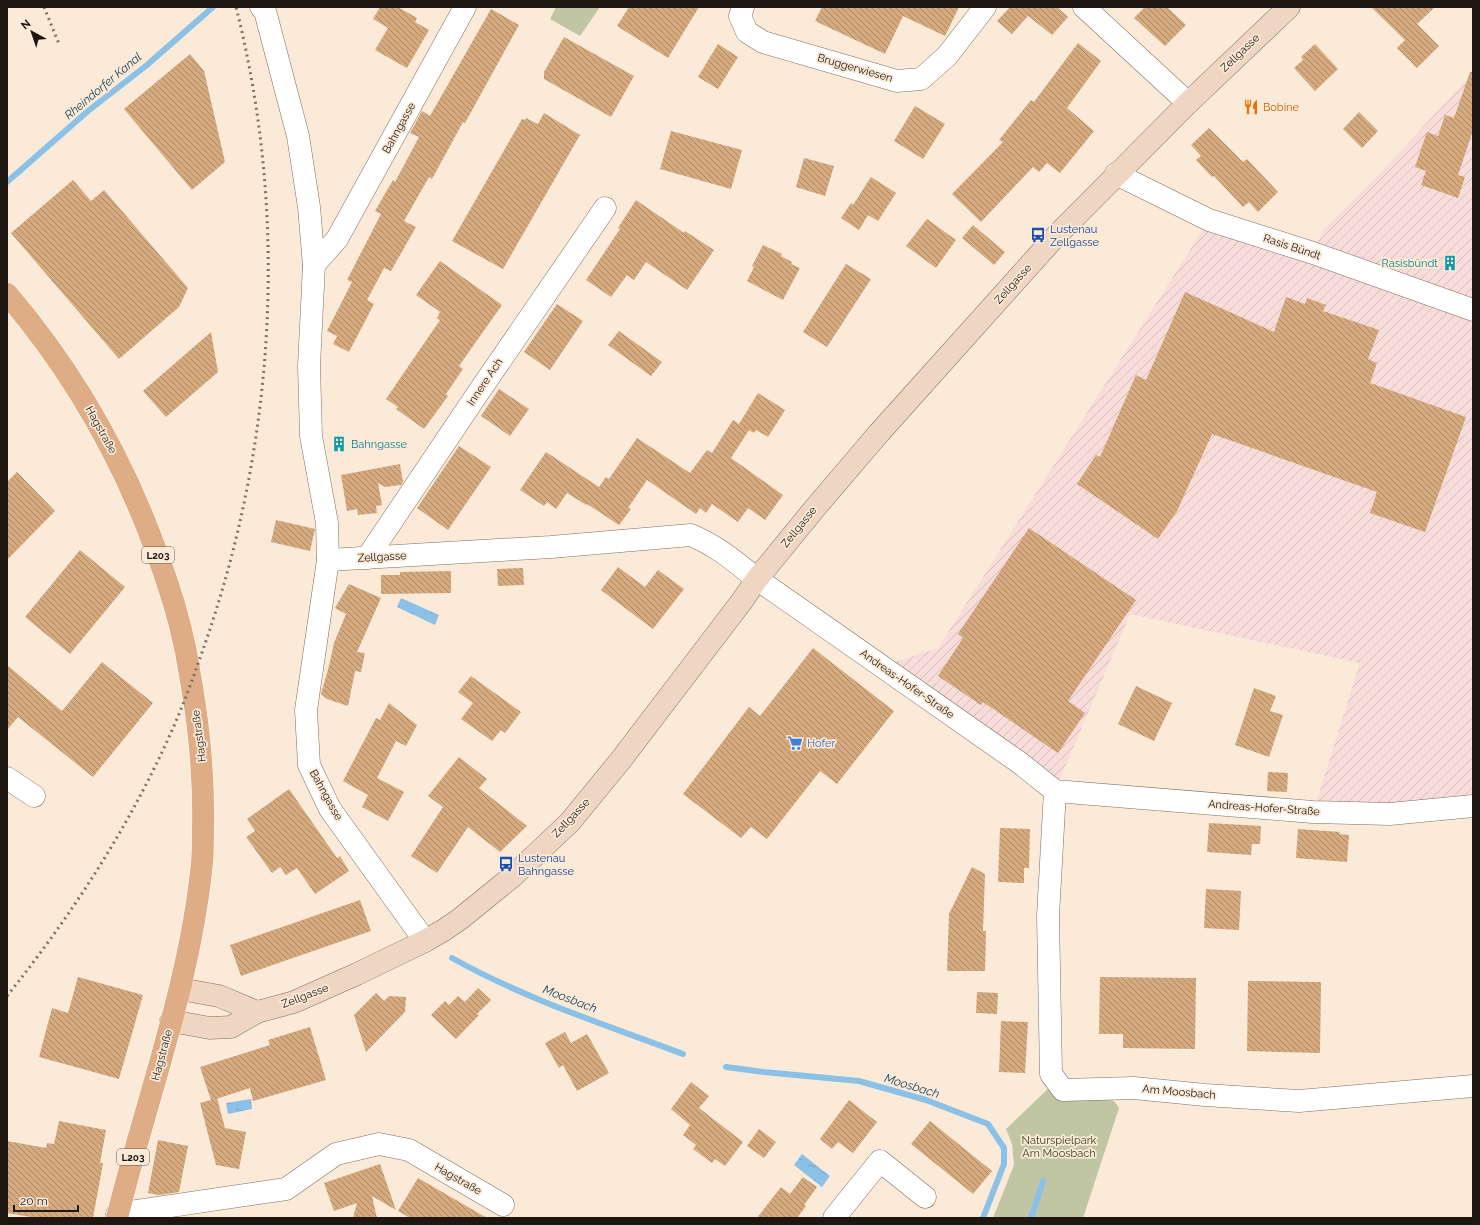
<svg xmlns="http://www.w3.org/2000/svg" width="1480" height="1225" font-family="Raleway,sans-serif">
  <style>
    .industrial { fill: url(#industrial-furrows) }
    .park { fill: #c0c6a4 }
    .water { fill: url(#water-ripples) }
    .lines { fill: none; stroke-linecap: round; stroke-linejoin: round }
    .stream { stroke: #8bc1e6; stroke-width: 6 }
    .building { fill: url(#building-back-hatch) }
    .minor-casing { stroke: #7f6f60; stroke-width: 23 }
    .secondary-casing { stroke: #7f6f60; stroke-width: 23 }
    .primary-casing { stroke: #fff; stroke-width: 23 }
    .minor { stroke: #fff; stroke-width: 22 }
    .secondary { stroke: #efd6c2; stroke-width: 22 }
    .primary { stroke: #dfad85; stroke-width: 22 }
    .rail { stroke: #7d7166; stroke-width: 3; stroke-dasharray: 2 4; stroke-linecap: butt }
    .labels { text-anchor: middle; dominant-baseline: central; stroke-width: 3.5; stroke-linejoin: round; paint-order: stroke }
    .shield { fill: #fcead8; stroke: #61564d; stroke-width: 1 }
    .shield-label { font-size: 10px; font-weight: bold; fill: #1e1711 }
    .street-label { font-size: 11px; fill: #1e1711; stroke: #fcead8 }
    .food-label { font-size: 11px; fill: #c56008; stroke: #fcead8; text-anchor: start }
    .transit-label { font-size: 11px; fill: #164399; stroke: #fcead8; text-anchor: start }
    .culture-label { font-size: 11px; fill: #0d838f; stroke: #fcead8; text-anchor: end }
    .shop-label { font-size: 11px; fill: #366cbe; stroke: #fcead8; text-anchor: start }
    .park-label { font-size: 11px; fill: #3a4116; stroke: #fcead8 }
    .water-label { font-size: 12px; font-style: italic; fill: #143e58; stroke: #fcead8 }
  </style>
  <defs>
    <pattern id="industrial-furrows" width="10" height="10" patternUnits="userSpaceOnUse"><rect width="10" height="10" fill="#f7dcd9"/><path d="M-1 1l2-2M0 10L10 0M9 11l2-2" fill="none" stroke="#d3bcb9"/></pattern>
    <pattern id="water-ripples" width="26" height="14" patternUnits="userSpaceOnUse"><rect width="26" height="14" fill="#8bc1e6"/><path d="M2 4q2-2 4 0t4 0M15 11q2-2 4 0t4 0" fill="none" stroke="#78a5c4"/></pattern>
    <pattern id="building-back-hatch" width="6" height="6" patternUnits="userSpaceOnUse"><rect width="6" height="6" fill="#d4aa7e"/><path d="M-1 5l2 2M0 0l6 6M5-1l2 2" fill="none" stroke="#ab8966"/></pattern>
  </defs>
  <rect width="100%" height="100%" fill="#fcead8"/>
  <polygon class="industrial" points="1473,73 1473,806 1313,812 1360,663 1130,614 1055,791 882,666 938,648 1209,220 1313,253 1324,229 1383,170"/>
  <g class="park">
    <polygon points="556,7 600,7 580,36 550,19"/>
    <polygon points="1056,1081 1063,1090 1066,1101 1099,1098 1114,1101 1119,1108 1083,1218 993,1218 1014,1165 1012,1144 1006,1129"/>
  </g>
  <g class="water">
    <polygon points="401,598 439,615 435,625 397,607"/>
    <polygon points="251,1099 252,1109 228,1114 226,1103"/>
    <polygon points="802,1154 830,1176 822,1187 794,1165"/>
  </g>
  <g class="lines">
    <g class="stream">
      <polyline points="7,182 88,111 147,65 213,7"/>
      <path d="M452,958c73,41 154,67 231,96"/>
      <polyline points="726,1067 764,1072 859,1081 926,1100 988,1124 1004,1148 1004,1164 983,1218"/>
      <polyline points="1031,1218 1043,1181"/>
    </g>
  </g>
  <g class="building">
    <polygon points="380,7 398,7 417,18 415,22 429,30 407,68 375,50 388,28 373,19"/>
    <polygon points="629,7 699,7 668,58 617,26"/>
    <polygon points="822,7 959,7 945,36 903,16 885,54 815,21"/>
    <polygon points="1010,7 1057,7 1068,17 1052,35 1028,16 1012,34 997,21"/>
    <polygon points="1145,7 1167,7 1186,25 1165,46 1134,18"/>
    <polygon points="1371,7 1435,7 1417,24 1439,46 1417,68 1397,48 1405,40"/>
    <polygon points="491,9 519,25 465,123 463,122 432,179 429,177 404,221 416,227 391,271 384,268 367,300 374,304 349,352 333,344 337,336 327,331 352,282 347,280 381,214 375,211 393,180 395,182 419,137 410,133 422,111 430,116"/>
    <polygon points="564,37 634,76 611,117 544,79 544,72"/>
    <polygon points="1078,43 1101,61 1067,108 1094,131 1060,173 1047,163 1039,172 1033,167 981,222 952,194 1003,142 999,140 1031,100 1034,102"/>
    <polygon points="718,44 738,57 718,89 698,77"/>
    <polygon points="1315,44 1338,69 1315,91 1294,68 1303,60 1301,57"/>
    <polygon points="190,54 204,71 225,162 192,190 124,109"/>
    <polygon points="1470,72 1473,72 1473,130 1458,175 1465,177 1458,198 1421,185 1426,171 1415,167 1427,132 1438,136 1445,115 1454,118"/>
    <polygon points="915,106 945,124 923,159 894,141"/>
    <polygon points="1359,112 1378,131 1362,148 1343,129"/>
    <polygon points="544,113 580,135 503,269 452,241 522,119 525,120 526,118 538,124"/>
    <polygon points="1209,128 1243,162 1247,159 1278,192 1258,212 1249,202 1243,207 1214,176 1212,177 1196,160 1201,156 1191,145"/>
    <polygon points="671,131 742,150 731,189 660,169"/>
    <polygon points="804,158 834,166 825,196 796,187"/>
    <polygon points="871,177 896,193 878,221 868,215 859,230 841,218 851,203 853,205"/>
    <polygon points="73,180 91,201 104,190 188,288 179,307 119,359 11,233"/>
    <polygon points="636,200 684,233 685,231 714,250 687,290 646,262 634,280 627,275 611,297 586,280 620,229 618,228"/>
    <polygon points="927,219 956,240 936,268 906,246"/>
    <polygon points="973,225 1005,252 994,265 962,238"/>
    <polygon points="763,245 782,254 781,256 792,262 791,264 800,268 783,300 747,281 754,267 752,266"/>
    <polygon points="440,261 502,305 459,366 463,369 446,394 448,396 424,429 396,409 398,407 386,399 440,320 437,318 440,312 416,295"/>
    <polygon points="846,264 871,279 827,347 803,332"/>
    <polygon points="1185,292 1274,332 1286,297 1305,304 1307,298 1326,305 1323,311 1379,330 1368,359 1377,363 1370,383 1466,417 1425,532 1370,513 1377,492 1212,434 1177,511 1158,539 1077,484 1096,455 1100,457 1136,375 1146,380"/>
    <polygon points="557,304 583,321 550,370 524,352"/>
    <polygon points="619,331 662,362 651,376 608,345"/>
    <polygon points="211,332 218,372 166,417 143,391"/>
    <polygon points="499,389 529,409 510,436 481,416"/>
    <polygon points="758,393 785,410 768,437 756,430 754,433 742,426 749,430 731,458 783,495 765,520 748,508 738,522 712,504 706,513 700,508 696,514 647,480 628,508 631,509 619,525 587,504 586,505 567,493 556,509 547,502 544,506 520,490 546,452 599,487 606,477 609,479 637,438 690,473 707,450 712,453 733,420 739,424"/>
    <polygon points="459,446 491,467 448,530 417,508"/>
    <polygon points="400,464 403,482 401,485 385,487 378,483 382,505 376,506 377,513 358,515 357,509 347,511 341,475"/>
    <polygon points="17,472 55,511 7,560 7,482"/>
    <polygon points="276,520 315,529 310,551 271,542"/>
    <polygon points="1029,528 1136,600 1068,701 1085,713 1058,753 983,702 981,705 938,676 963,638 958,634"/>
    <polygon points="80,550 125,587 70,654 25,617"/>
    <polygon points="618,567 645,587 658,570 684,589 653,629 601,590"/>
    <polygon points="523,568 524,585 498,586 497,569"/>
    <polygon points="451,571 451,593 381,594 381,575 400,575 400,572"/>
    <polygon points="349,584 381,598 357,652 365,653 361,672 355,671 348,706 327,699 321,694 329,666 334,643 346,614 335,608"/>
    <polygon points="813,648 894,711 837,784 820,771 767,839 751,827 741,838 683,794 749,707 760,716"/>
    <polygon points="102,662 153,703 93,777 18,717 7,730 7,665 62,711"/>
    <polygon points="471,676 521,712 505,733 501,730 492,741 461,719 473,703 458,692"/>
    <polygon points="1136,686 1172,703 1154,741 1118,724"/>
    <polygon points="1254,688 1276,696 1270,711 1283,715 1269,757 1235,745"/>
    <polygon points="389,703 417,725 406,746 396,741 377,778 404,792 388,821 362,807 368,795 343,781 376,718 380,720"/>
    <polygon points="459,757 487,779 479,788 527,826 500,852 468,827 437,873 411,856 443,807 428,796"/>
    <polygon points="1268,772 1288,773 1287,792 1267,791"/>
    <polygon points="289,789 337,858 340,856 349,871 315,894 297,868 286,875 280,867 272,873 246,837 255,831 247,819"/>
    <polygon points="1209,823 1261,826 1260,844 1252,844 1251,855 1207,852"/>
    <polygon points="1000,828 1030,829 1029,868 1024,868 1024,883 998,882"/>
    <polygon points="1298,829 1340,832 1339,834 1349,835 1347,862 1296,858"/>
    <polygon points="972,867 985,874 983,931 986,931 985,971 947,971 949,914"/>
    <polygon points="1206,889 1241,891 1239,930 1204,928"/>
    <polygon points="360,900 371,931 241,976 230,945"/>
    <polygon points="78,977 143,995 119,1079 39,1057 52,1008 68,1013"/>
    <polygon points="1100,977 1196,978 1195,1049 1123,1048 1123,1034 1099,1034"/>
    <polygon points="1248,981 1321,982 1320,1053 1247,1051"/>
    <polygon points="478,988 491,1000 477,1014 479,1015 456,1039 431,1015 445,1001 449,1005 458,996 465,1002"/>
    <polygon points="977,992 998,993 997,1014 976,1013"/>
    <polygon points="376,993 384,1001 389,996 406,997 405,1012 366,1052 354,1015"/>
    <polygon points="1001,1021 1028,1022 1025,1073 999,1072"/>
    <polygon points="310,1027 326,1080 253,1101 250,1088 216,1099 217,1098 225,1128 246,1132 239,1169 216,1165 200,1103 211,1100 200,1067 270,1045 268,1040"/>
    <polygon points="565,1032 571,1043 587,1034 609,1073 577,1091 563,1065 559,1068 545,1043"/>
    <polygon points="691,1082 709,1096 699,1108 743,1142 725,1166 715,1159 712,1163 693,1149 696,1145 683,1135 690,1125 671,1109"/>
    <polygon points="849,1100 877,1122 853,1153 838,1142 832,1149 820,1139"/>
    <polygon points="59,1121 106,1130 100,1163 103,1163 93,1218 37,1218 7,1213 7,1141 46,1148 47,1143 54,1144"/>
    <polygon points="930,1121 992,1171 973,1194 911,1144"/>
    <polygon points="759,1129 776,1142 764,1158 747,1146"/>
    <polygon points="158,1140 188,1146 179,1192 159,1195 148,1193"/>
    <polygon points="380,1164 396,1210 372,1196 377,1218 353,1218 357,1203 334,1211 324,1183"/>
    <polygon points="803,1177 817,1187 804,1205 806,1206 797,1218 757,1218 781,1187 790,1194"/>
    <polygon points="418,1178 487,1218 410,1218 398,1211"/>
  </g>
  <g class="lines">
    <g class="minor-casing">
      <g id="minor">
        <polyline points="261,7 265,11 298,136 309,207 314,265 309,366 311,436 327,523 328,560 306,710 309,765 330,809 425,941"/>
        <polyline points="743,7 740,16 747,32 763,42 897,81 921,79 947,56 985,7"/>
        <polyline points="1084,7 1188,103"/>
        <polyline points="1116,174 1209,220 1313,253 1473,310"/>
        <polyline points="314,265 337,239 465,7"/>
        <polyline points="367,558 480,390 605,208"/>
        <path d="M328,560l223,-13 140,-12c28,12 43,26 66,44l263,184 35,28 258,21 77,2 83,-8"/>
        <polyline points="7,778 34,796"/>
        <polyline points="1055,791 1048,916 1051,1074 1063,1090 1134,1088 1205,1095 1299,1101 1473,1086"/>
        <polyline points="117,1214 286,1189 336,1154 379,1144 409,1150 503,1205"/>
        <polyline points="834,1218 880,1161 925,1197"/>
      </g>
    </g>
    <g class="secondary-casing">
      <g id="secondary">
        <polyline points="180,989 219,996 257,1012"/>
        <polyline points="171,1021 210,1028 231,1027 257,1012 294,1002 357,974 425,941 444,930 460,919 513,876 570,822 620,761 742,601 757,579 815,508 879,433 1054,238 1188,103 1289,7"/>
      </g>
    </g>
    <g class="primary-casing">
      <path id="primary" d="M7,294c66,77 113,159 148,254 13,34 24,69 31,104 2,12 4,23 6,35 8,47 12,93 11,142 0,11 0,23 -1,34 -12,122 -56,237 -85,355"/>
    </g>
    <use href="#minor" class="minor"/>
    <use href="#secondary" class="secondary"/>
    <use href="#primary" class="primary"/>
    <g class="rail">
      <polyline points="44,7 59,44"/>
      <path d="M7,996c64,-80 120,-166 162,-259 12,-26 22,-53 31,-79 75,-207 90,-437 36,-651"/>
    </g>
  </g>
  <defs>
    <g id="restaurant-bare" transform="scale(1.2)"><path d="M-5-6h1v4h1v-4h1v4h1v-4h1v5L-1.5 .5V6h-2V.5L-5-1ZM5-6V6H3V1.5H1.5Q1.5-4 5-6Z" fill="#e8710a" stroke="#fcead8" stroke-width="2.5" paint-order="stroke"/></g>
    <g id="bus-bare" transform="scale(1.2)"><path d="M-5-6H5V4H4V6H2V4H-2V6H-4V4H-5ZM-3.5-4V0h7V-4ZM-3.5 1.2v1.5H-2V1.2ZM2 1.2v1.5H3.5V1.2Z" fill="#1a4fb4" stroke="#fcead8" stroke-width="2.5" paint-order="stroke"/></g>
    <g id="building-bare" transform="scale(1.2)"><path d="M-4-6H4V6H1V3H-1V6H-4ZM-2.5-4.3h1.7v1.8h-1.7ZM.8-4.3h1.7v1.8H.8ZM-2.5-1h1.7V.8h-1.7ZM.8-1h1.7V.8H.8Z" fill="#0f9aa8" stroke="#fcead8" stroke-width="2.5" paint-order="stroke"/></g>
    <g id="supermarket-bare" transform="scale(1.2)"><path d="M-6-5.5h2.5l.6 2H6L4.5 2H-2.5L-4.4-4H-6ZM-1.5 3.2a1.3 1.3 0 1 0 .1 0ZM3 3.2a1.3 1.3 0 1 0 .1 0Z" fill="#3f7fe0" stroke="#fcead8" stroke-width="2.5" paint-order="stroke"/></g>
  </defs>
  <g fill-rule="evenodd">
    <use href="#restaurant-bare" x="1251" y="107"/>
    <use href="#bus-bare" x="1038" y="235"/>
    <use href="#building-bare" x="1450" y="263"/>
    <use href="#building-bare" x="339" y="444"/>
    <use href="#supermarket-bare" x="795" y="743"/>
    <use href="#bus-bare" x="506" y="864"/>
  </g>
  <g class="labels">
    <g class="shield">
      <rect x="142" y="547" width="32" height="16" rx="3"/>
      <rect x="117" y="1149" width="32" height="16" rx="3"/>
    </g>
    <g class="shield-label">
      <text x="158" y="555">L203</text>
      <text x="133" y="1157">L203</text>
    </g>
    <g class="street-label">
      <text transform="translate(1240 53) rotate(-44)">Zellgasse</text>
      <text transform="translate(855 68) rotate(16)">Bruggerwiesen</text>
      <text transform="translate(399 128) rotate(-61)">Bahngasse</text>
      <text transform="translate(1292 247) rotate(18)">Rasis Bündt</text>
      <text transform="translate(1013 284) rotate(-48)">Zellgasse</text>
      <text transform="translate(485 382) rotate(-56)">Innere Ach</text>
      <text transform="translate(101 430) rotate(61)">Hagstraße</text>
      <text transform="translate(799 527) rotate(-51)">Zellgasse</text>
      <text transform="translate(382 557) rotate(-3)">Zellgasse</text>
      <text transform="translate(907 684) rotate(35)">Andreas-Hofer-Straße</text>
      <text transform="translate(199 736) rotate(-97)">Hagstraße</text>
      <text transform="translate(326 795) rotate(61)">Bahngasse</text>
      <text transform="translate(1264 808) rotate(4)">Andreas-Hofer-Straße</text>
      <text transform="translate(571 818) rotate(-47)">Zellgasse</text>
      <text transform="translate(305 996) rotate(-21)">Zellgasse</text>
      <text transform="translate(162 1055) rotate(-75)">Hagstraße</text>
      <text transform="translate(1179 1092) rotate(5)">Am Moosbach</text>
      <text transform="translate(458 1179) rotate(30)">Hagstraße</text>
    </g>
    <g class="food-label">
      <text x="1263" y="107">Bobine</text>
    </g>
    <g class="transit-label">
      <text x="1050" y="229">Lustenau<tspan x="1050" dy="13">Zellgasse</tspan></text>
      <text x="518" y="858">Lustenau<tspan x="518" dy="13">Bahngasse</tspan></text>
    </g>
    <g class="culture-label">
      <text x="1438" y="263">Rasisbündt</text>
      <text x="351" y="444" text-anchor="start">Bahngasse</text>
    </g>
    <g class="shop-label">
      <text x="807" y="743">Hofer</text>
    </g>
    <g class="park-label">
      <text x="1059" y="1140">Naturspielpark<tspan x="1059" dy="13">Am Moosbach</tspan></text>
    </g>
    <g class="water-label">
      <text transform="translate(103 86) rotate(-40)">Rheindorfer Kanal</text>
      <text transform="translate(570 999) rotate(21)">Moosbach</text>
      <text transform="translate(912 1086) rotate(17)">Moosbach</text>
    </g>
  </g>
  <rect width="1480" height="1225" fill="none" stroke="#1e1711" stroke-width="16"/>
  <g transform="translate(32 32) rotate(320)" stroke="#fcead8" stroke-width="3" paint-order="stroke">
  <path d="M0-3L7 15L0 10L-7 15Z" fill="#1e1711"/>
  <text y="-6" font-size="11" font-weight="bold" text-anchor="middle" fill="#1e1711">N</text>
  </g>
  <path d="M14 1205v6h64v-6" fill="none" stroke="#1e1711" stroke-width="2"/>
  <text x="20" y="1205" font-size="12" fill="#1e1711" stroke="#fcead8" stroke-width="3" paint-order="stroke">20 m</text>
</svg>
